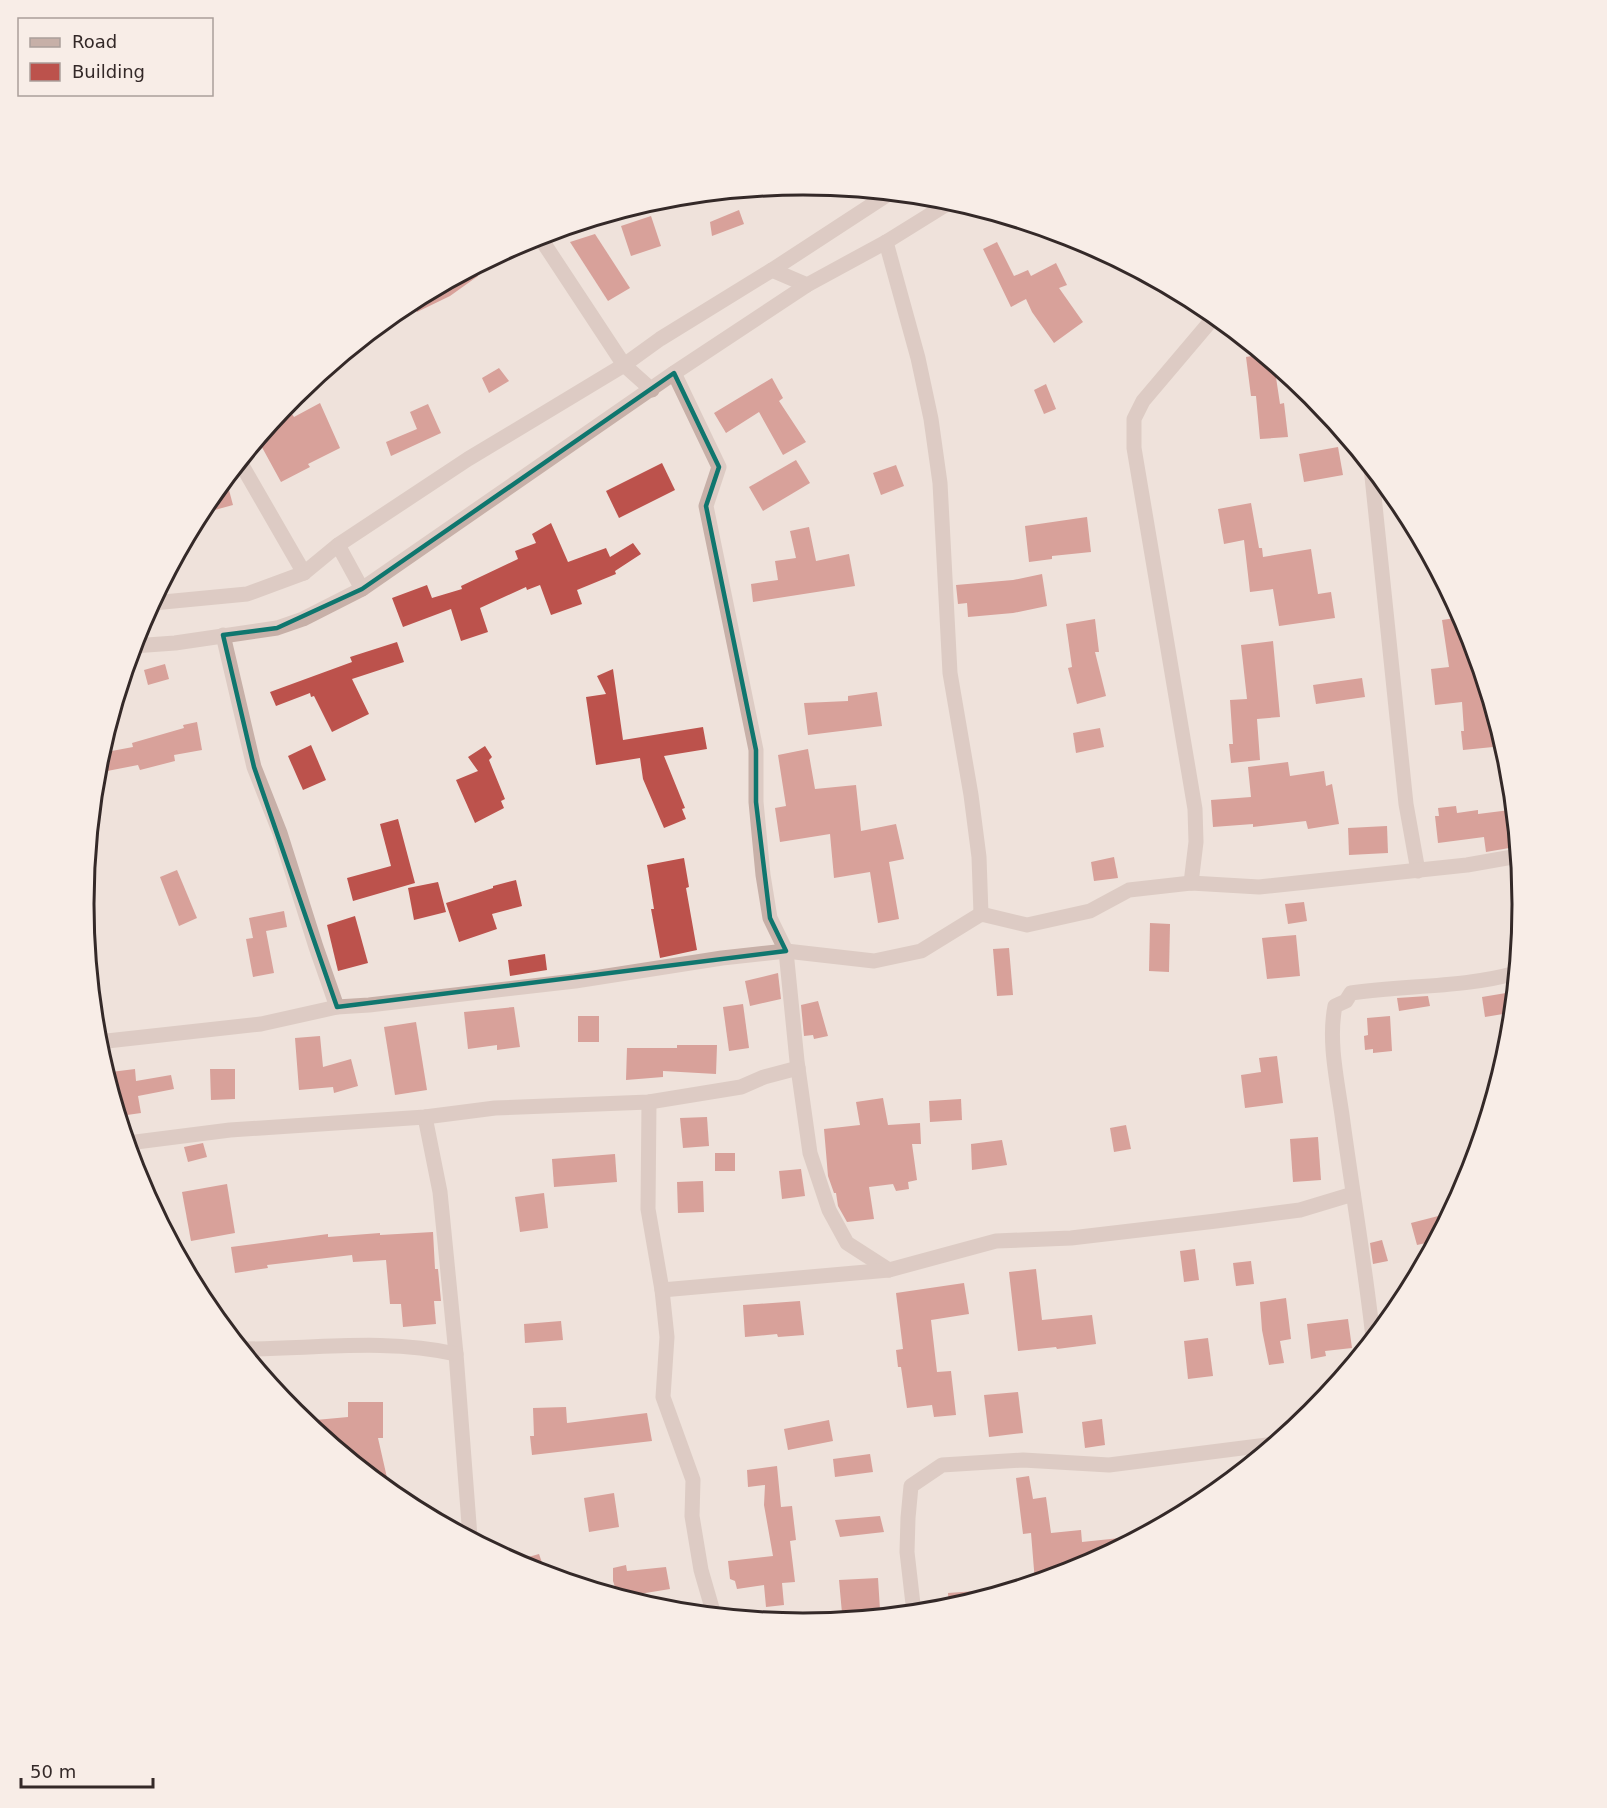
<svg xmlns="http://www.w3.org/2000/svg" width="1607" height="1808" font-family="'DejaVu Sans',sans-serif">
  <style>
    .building { fill: #bc524c }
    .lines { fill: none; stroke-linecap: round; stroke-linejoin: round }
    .minor { stroke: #c7b0a8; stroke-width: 15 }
    .tertiary { stroke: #c7b0a8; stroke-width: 15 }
    .marked { fill: none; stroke: #0f766e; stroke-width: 4.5; stroke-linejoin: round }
    .rim { fill: none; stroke: #342928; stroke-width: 3 }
  </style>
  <rect width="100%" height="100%" fill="#efe2db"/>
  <g class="building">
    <polygon points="739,210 744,224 712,236 710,222"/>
    <polygon points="651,216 661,246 631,256 621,226"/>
    <polygon points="595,234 630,288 608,301 570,242"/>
    <polygon points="997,242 1014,276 1028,270 1031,276 1056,263 1067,285 1059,288 1083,322 1054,343 1032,312 1026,299 1011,307 983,249"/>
    <polygon points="473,269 478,276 450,296 417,312 412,301"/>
    <polygon points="1263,354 1274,364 1280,404 1284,403 1288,437 1260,439 1256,396 1251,396 1246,357"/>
    <polygon points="499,368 509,381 489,393 482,378"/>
    <polygon points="772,378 783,398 779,401 806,442 783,455 759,412 726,433 714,413"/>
    <polygon points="1046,384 1056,409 1044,414 1034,390"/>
    <polygon points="320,403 340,448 308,464 310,467 281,482 258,440 286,405 294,417"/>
    <polygon points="428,404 441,433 391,456 386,442 417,429 410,412"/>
    <polygon points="1338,447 1343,475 1304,482 1299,454"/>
    <polygon points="796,460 810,483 763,511 749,487"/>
    <polygon points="662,463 675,490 619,518 606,491"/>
    <polygon points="896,465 904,486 881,495 873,473"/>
    <polygon points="226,479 233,505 200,514 205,504"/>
    <polygon points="1251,503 1259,548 1262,548 1263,557 1311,549 1318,594 1331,592 1335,618 1279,626 1273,589 1250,592 1244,540 1224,544 1218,509"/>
    <polygon points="1087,517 1091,552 1052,556 1052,559 1029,562 1025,526"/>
    <polygon points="551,523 568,562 606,548 610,557 633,543 641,554 615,571 616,574 577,590 582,604 551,615 540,585 527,590 526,587 480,608 488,632 461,641 451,609 403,627 392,598 427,585 432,598 462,589 461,586 518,559 515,551 536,543 532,534"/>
    <polygon points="809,527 816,561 849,554 855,586 753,602 751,584 778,580 775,561 796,558 790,531"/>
    <polygon points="1042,574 1047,606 1013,613 968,617 967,603 958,604 956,585 1013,580"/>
    <polygon points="1462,617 1468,629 1487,691 1493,747 1463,750 1461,731 1464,731 1462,702 1435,705 1431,669 1449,667 1442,620"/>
    <polygon points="1095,619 1099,652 1095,652 1106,696 1077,704 1068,668 1072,667 1066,624"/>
    <polygon points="1273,641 1280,717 1257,719 1260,760 1231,763 1229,744 1233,744 1230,700 1247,699 1241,645"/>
    <polygon points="397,642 404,662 352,679 369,714 332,732 314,696 311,697 310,693 276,706 270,692 352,662 350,657"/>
    <polygon points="165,664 169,679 148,685 144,670"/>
    <polygon points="613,669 623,740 703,727 707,749 664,756 685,808 682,809 686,819 664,828 643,779 640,758 596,765 586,697 606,694 597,676"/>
    <polygon points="1362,678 1365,697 1316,704 1313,685"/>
    <polygon points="877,692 882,726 808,735 804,703 848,701 848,696"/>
    <polygon points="197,722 202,750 174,755 175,761 140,770 138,765 97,773 101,753 133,747 132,743 184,728 183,725"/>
    <polygon points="1100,728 1104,747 1076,753 1073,733"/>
    <polygon points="311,745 326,780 303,790 288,756"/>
    <polygon points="485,746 492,757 489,760 505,799 501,801 504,808 475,823 456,780 478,771 468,757"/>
    <polygon points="808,749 815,789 856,785 861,831 896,824 904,859 889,862 899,919 878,923 870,872 834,878 830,834 780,842 775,808 786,806 778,755"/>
    <polygon points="1288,762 1290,776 1324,771 1326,786 1332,784 1339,824 1308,829 1306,821 1253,827 1253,824 1213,827 1211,800 1251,797 1248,767"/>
    <polygon points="1456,806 1457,813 1478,810 1478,814 1510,810 1515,847 1486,852 1484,837 1438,843 1435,816 1439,816 1438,808"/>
    <polygon points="398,819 415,883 353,901 347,878 391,866 380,824"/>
    <polygon points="1387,826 1388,853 1349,855 1348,828"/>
    <polygon points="1114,857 1118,878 1094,881 1091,862"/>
    <polygon points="684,858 689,887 686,888 697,950 660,958 651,909 654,909 647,865"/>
    <polygon points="177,870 197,918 179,926 160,877"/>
    <polygon points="516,880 522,906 492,914 497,929 459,942 446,903 493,888 493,886"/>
    <polygon points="438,882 446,912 414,920 408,888"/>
    <polygon points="1304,902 1307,921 1288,924 1285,904"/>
    <polygon points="284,911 287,927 266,931 274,973 253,977 246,939 253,938 249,918"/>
    <polygon points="355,916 368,963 338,971 327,925"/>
    <polygon points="1150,923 1170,924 1169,972 1149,971"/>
    <polygon points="1296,935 1300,976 1267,979 1262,938"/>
    <polygon points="1009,948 1013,995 997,996 993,949"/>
    <polygon points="545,954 547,970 510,976 508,960"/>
    <polygon points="778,973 781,999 750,1006 745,981"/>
    <polygon points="1506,993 1509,1013 1485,1017 1482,997"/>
    <polygon points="1428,996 1430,1006 1399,1011 1397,998"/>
    <polygon points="818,1001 828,1036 814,1039 813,1035 804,1036 801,1005"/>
    <polygon points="743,1004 749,1048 729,1051 723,1007"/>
    <polygon points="514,1007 520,1047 497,1050 497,1045 468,1049 464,1012"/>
    <rect x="578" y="1016" width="21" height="26"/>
    <polygon points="1390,1016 1392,1051 1373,1053 1373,1049 1365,1050 1364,1036 1368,1035 1367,1018"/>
    <polygon points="416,1022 427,1090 395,1095 384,1027"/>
    <polygon points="320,1036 323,1067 351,1059 358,1086 334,1093 333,1087 299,1090 295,1038"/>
    <polygon points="677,1045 717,1045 716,1074 663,1071 663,1077 626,1080 627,1048 677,1048"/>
    <polygon points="1277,1056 1283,1103 1245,1108 1241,1075 1261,1072 1259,1058"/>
    <polygon points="135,1069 136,1081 171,1075 174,1089 138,1096 141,1113 120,1116 115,1101 111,1072"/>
    <polygon points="210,1069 235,1069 235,1099 211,1100"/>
    <polygon points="883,1098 888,1125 920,1123 921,1144 912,1144 917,1180 908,1182 909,1189 896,1191 893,1184 869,1187 874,1219 847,1222 838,1206 836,1193 834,1193 828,1176 824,1129 860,1125 856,1102"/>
    <polygon points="961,1099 962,1120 930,1122 929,1101"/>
    <polygon points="707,1117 709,1146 683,1148 680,1118"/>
    <polygon points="1126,1125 1131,1149 1114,1152 1110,1128"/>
    <polygon points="1318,1137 1321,1180 1293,1182 1290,1139"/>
    <polygon points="1002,1140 1007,1165 972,1170 971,1144"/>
    <polygon points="203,1143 207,1157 188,1162 184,1147"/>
    <rect x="715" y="1153" width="20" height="18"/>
    <polygon points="615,1154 617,1182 554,1187 552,1159"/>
    <polygon points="801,1169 805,1196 782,1199 779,1171"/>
    <polygon points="703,1181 704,1212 678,1213 677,1182"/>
    <polygon points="227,1184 235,1233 191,1241 182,1192"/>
    <polygon points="544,1193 548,1228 520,1232 515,1197"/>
    <polygon points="1450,1213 1435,1241 1417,1245 1411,1223"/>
    <polygon points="433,1232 435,1269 438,1269 441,1301 434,1301 436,1324 403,1327 401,1304 390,1304 386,1260 353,1262 352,1255 267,1265 268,1268 235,1273 231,1247 328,1234 328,1237 380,1233 380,1235"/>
    <polygon points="1382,1240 1388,1261 1373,1264 1370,1243"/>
    <polygon points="1195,1249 1199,1280 1184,1282 1180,1251"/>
    <polygon points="1251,1261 1254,1284 1236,1286 1233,1263"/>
    <polygon points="1036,1269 1042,1320 1092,1315 1096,1344 1057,1349 1056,1347 1018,1351 1009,1272"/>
    <polygon points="964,1283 969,1314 931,1320 937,1372 951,1371 956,1415 934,1417 932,1405 907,1408 901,1367 898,1367 896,1350 903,1349 896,1293"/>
    <polygon points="1286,1298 1291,1339 1280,1341 1284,1363 1269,1365 1262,1330 1260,1302"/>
    <polygon points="800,1301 804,1335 778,1337 777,1334 745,1337 743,1305"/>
    <polygon points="1348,1319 1352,1348 1325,1351 1326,1356 1311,1359 1307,1324"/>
    <polygon points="561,1321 563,1340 525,1343 524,1324"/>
    <polygon points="1208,1338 1213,1376 1188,1379 1184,1341"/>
    <polygon points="1018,1392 1023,1433 989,1437 984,1395"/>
    <polygon points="348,1402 383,1402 383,1438 378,1438 390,1491 344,1454 342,1444 334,1445 305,1421 348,1417"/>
    <polygon points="566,1407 567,1423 647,1413 652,1441 532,1455 530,1436 534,1436 533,1408"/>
    <polygon points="1102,1419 1105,1445 1085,1448 1082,1422"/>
    <polygon points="829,1420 833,1441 788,1450 784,1429"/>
    <polygon points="870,1454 873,1472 835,1477 833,1459"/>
    <polygon points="777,1466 781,1507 792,1506 796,1540 790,1541 795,1582 782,1583 784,1605 766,1607 764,1585 737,1589 735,1581 730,1579 728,1561 773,1556 764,1505 765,1485 748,1487 747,1470"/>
    <polygon points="1029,1476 1033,1499 1046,1497 1051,1533 1081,1530 1082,1542 1139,1536 1085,1565 1063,1567 1065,1573 1035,1582 1031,1533 1023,1534 1016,1478"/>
    <polygon points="614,1493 619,1527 589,1532 584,1498"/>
    <polygon points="880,1516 884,1532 840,1537 835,1520"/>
    <polygon points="539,1554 546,1574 528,1569 514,1561"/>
    <polygon points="626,1565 627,1571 666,1567 670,1589 621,1597 618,1596 613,1581 613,1568"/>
    <polygon points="878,1578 880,1610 842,1613 839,1580"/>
    <polygon points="990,1590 991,1595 949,1608 948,1593"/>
  </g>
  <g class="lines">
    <g class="minor">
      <polyline points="539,236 624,365 652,390"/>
      <polyline points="886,242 918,358 931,419 940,483 950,673 971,795 979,857 981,914"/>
      <polyline points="772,270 890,193"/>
      <polyline points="674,373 719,467 706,506 756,750 756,802 763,875 770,918 786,951 797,1061 810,1153 829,1210 847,1243 889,1270"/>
      <polyline points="240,462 304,573 338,545"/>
      <polyline points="1371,467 1406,804 1418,871"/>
      <polyline points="362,589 338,545 468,459 624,365 660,339 772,270 807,285"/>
      <polyline points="153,603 247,594 304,573"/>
      <polyline points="223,635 254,767 280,833 316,947 337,1007"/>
      <polyline points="1191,883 1196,842 1195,809 1134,448 1134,419 1143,401 1215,316"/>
      <polyline points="98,1042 261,1024 337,1007 369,1005 575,981 722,958 786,951 874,961 921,951 981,914 1027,925 1090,911 1129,890 1191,883 1259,887 1467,865 1518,856"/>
      <polyline points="649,1102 648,1209 662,1290 667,1337 663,1397 693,1480 692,1516 701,1570 712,1608 710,1614"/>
      <polyline points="425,1117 440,1192 456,1354 470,1537"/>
      <polyline points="128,1143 230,1130 425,1117 495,1108 649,1102 741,1087 764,1077 798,1068"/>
      <polyline points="662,1290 889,1270 996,1241 1071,1238 1216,1221 1300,1210 1353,1194"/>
      <path d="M1373,1338c-8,-74 -21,-148 -31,-223 -5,-35 -14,-74 -7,-109l11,-5 5,-8c54,-8 112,-5 165,-20"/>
      <path d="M242,1349c71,0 144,-11 214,5"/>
      <polyline points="914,1613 907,1552 908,1518 911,1486 942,1465 1023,1460 1109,1465 1274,1444"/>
    </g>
    <polyline class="tertiary" points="133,646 175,643 277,628 303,619 362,589 674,373 807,285 886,242 952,201"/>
  </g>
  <path d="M0 0H1607V1808H0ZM674,373l45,94 -13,39 50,244v52l14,116 16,33 -449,56 -83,-240 -31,-132 54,-7 85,-39z" fill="#efe2db" fill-opacity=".55" fill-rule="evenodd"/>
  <path class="marked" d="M674,373l45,94 -13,39 50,244v52l14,116 16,33 -449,56 -83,-240 -31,-132 54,-7 85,-39z"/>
  <path d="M0 0H1607V1808H0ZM94 904a709 709 0 1 1 1418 0a709 709 0 1 1-1418 0Z" fill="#f8ede7" fill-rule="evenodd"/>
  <path class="rim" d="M94 904a709 709 0 1 1 1418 0a709 709 0 1 1-1418 0Z"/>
  <rect x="18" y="18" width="195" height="78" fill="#f8ede7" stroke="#aa9f9b" stroke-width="1.5"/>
  <rect x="30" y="38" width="30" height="9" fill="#c7b0a8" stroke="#aa9f9b" stroke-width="1.5"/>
  <text x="72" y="48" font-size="18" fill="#342928">Road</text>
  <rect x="30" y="63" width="30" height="18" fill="#bc524c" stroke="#aa9f9b" stroke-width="1.5"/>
  <text x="72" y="78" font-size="18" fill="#342928">Building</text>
  <path d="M21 1778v9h132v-9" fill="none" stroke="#342928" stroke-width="3"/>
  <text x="30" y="1778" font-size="18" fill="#342928" stroke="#f8ede7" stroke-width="4.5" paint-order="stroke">50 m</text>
</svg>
